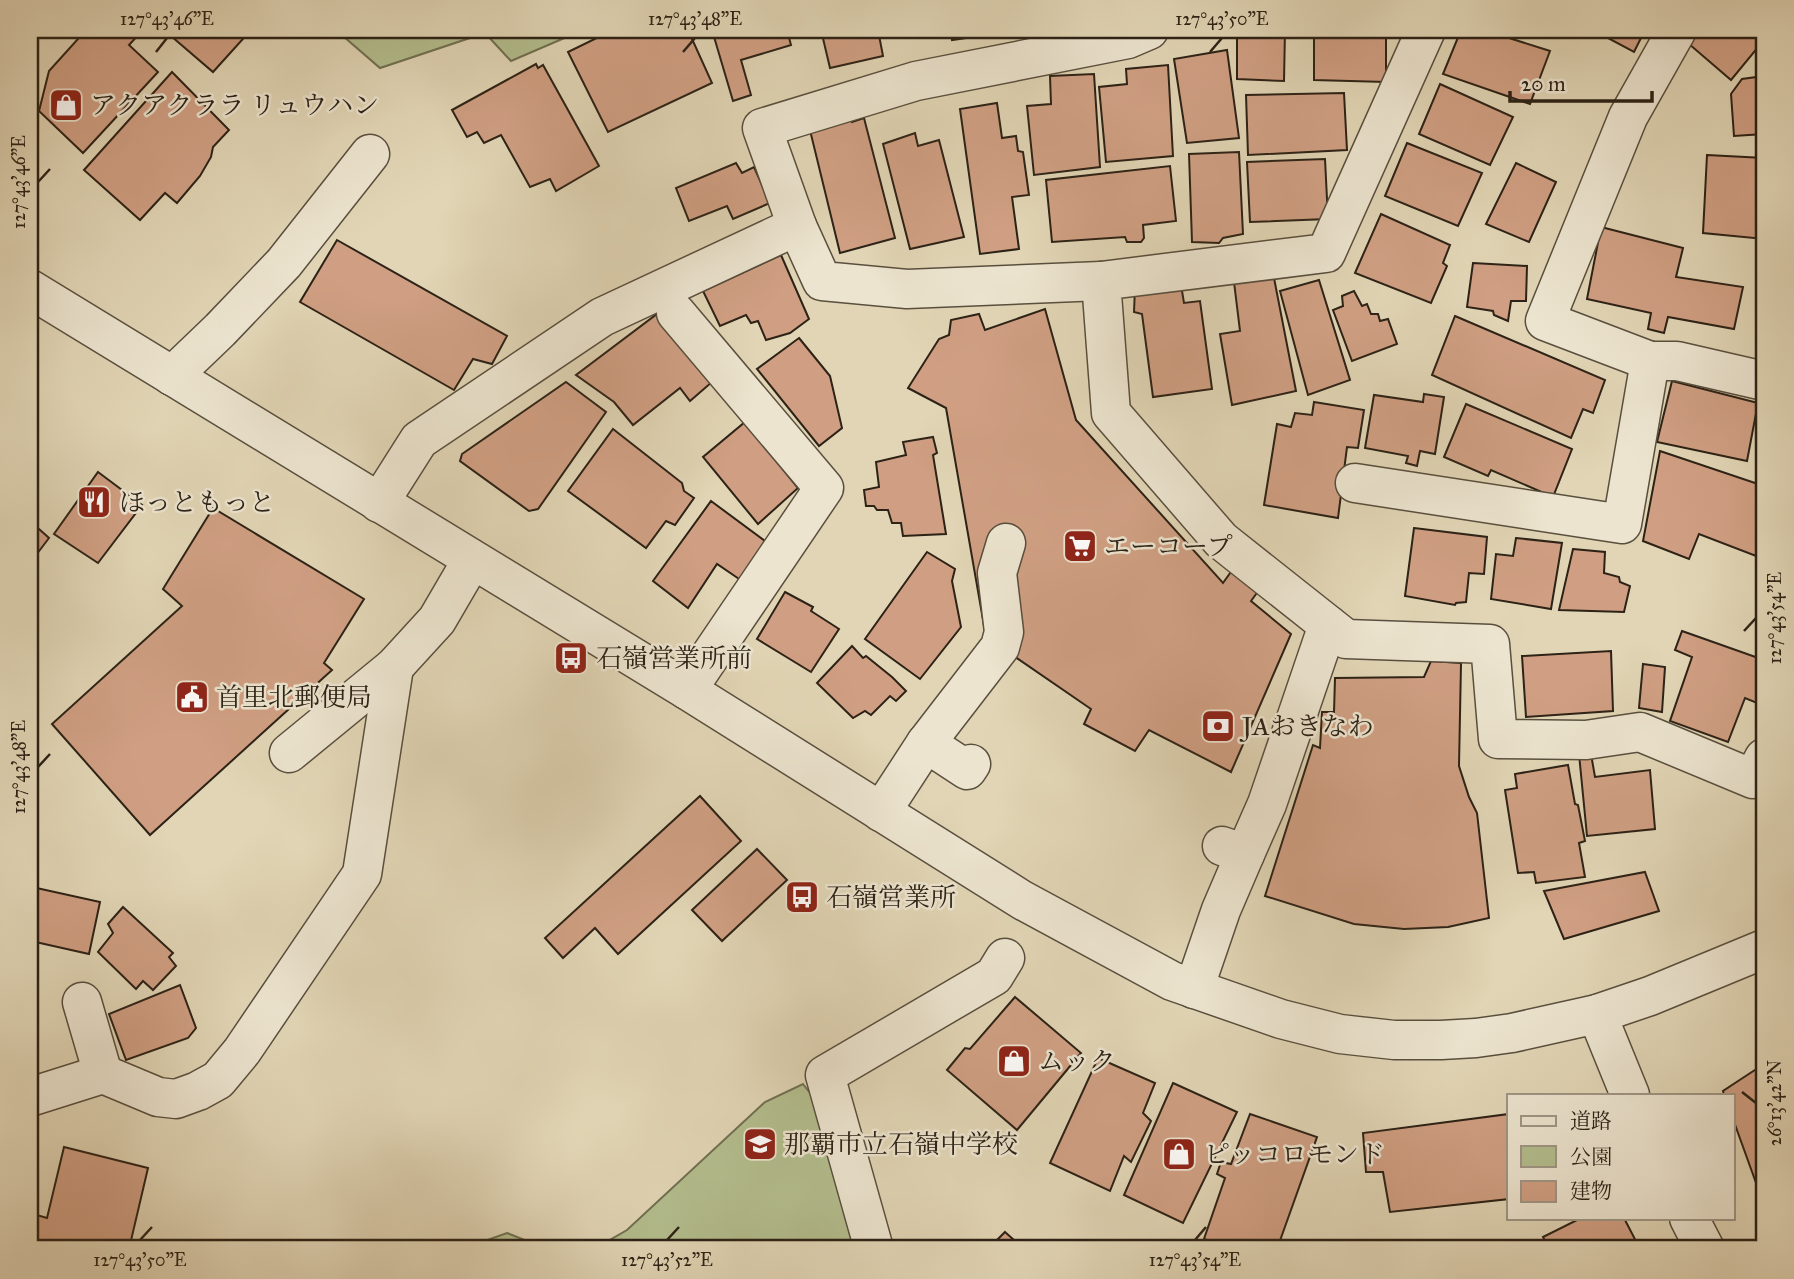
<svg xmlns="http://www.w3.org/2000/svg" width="1794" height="1279" font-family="'IM FELL Great Primer','Noto Serif JP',serif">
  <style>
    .green { fill: #b3bd8d; stroke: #707052; stroke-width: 2 }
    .building { fill: #d09f83; stroke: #2c2216; stroke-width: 2 }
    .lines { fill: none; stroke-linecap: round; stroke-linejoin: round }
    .minor-casing { stroke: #594f3e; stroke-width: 41 }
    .minor { stroke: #ece4cf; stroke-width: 38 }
    .ticks { fill: none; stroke: #2c2216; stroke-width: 2.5 }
    .labels { text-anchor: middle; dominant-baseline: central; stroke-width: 5; stroke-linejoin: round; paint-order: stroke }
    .poi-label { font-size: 26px; fill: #2c2216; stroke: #ece4cf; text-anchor: start }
    .neatline { fill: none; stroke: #2c2216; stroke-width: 2.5 }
    .ticks-label { font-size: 18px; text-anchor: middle; fill: #2c2216 }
  </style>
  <rect width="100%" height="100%" fill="#e1d5b5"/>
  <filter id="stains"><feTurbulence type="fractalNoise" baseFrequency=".00286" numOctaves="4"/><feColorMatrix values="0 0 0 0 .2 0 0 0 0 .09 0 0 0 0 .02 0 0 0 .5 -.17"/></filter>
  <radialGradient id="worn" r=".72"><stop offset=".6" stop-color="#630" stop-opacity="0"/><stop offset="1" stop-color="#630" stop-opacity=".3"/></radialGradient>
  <g class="green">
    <polygon points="336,30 583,30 511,61 485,33 380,68"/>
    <polygon points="803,1084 817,1102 854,1249 594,1249 627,1230 765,1102"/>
    <polygon points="507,1233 547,1249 462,1249"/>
  </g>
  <g class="building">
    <polygon points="86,30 139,30 141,32 129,45 158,72 83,153 39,111 49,71"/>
    <polygon points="164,30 251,30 213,72"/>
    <polygon points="613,30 688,30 712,83 608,132 568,52"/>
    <polygon points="712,30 787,30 791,45 741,60 751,95 733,101"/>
    <polygon points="821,30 878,30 883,56 830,68"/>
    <polygon points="887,30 932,30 932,34 888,37"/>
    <polygon points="951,30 973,30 974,37 952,40"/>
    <polygon points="1237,30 1285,30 1284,81 1237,79"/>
    <polygon points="1314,30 1386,30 1386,82 1314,80"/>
    <polygon points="1461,30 1484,30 1550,51 1530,104 1443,74"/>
    <polygon points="1538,30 1559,30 1556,38"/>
    <polygon points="1593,30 1645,30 1634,52"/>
    <polygon points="1702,30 1764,30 1764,40 1731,80 1689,44"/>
    <polygon points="1227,50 1239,138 1187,143 1174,59"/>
    <polygon points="536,64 538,68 543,65 599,166 556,191 550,179 530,187 501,135 484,143 477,132 467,137 452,110"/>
    <polygon points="1168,65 1173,156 1106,162 1099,87 1127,84 1126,69"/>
    <polygon points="172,72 229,130 213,147 211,157 200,176 177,203 165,193 140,220 84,170"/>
    <polygon points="1094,74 1100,167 1034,175 1027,106 1051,104 1050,76"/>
    <polygon points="1764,76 1764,134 1734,136 1731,94 1742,79"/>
    <polygon points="1440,84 1513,117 1490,165 1419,134"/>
    <polygon points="1344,93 1347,150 1248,155 1246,95"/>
    <polygon points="997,103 1002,138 1016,136 1018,151 1023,152 1029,195 1012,197 1019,249 980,254 960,109"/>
    <polygon points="849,112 852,122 864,118 895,238 840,253 808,122"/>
    <polygon points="915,133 918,146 939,140 964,237 910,249 883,144"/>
    <polygon points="1407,143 1482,173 1458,226 1385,196"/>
    <polygon points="1239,152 1243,234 1223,238 1219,243 1192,242 1189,154"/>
    <polygon points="1707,155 1764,158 1764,239 1703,233"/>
    <polygon points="1325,159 1328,219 1250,222 1247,162"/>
    <polygon points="736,163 742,173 754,167 770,203 733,219 727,206 689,221 676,188"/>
    <polygon points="1516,163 1556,182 1529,242 1486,224"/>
    <polygon points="1170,166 1176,221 1143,225 1144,238 1141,242 1127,242 1125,237 1052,242 1046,180"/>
    <polygon points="1381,214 1450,245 1443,263 1447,266 1431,303 1355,273"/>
    <polygon points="1601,227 1683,248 1676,277 1743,287 1734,329 1668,317 1664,333 1648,329 1651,313 1587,299"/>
    <polygon points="337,240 507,336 492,364 473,359 454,390 300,302"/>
    <polygon points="781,255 809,319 790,333 766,340 758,321 751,323 746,315 720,326 703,291"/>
    <polygon points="1473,263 1527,266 1526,301 1511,301 1508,321 1494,315 1493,311 1467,307"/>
    <polygon points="1274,278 1296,391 1232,405 1220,334 1240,331 1234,282"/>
    <polygon points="1319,280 1350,380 1308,395 1280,291"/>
    <polygon points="1181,285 1184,303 1200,301 1212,389 1153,397 1142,314 1134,312 1135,288"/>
    <polygon points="1354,291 1362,306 1367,304 1371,314 1378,314 1380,321 1388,319 1397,344 1352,361 1333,310 1343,306 1342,296"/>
    <polygon points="1045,309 1076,420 1223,583 1233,569 1259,590 1251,601 1291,634 1231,772 1149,730 1135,751 1084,724 1091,709 986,637 946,408 908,388 939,339 949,335 951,320 979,314 985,330"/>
    <polygon points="657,314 712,382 690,401 680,388 633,425 614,402 576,375"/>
    <polygon points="1455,316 1605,380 1593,413 1583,409 1571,438 1432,375"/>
    <polygon points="799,338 830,376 842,428 819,446 757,369"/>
    <polygon points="1672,381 1758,403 1747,461 1657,442"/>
    <polygon points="566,382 606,412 538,509 529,511 460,461 462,454"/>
    <polygon points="1424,394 1444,397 1435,454 1420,451 1417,466 1406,463 1408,456 1365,448 1374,395 1423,402"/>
    <polygon points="1314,402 1364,410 1358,448 1347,447 1338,518 1264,505 1277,424 1291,427 1295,413 1312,415"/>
    <polygon points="1466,404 1572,449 1553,497 1491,470 1488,476 1444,457"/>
    <polygon points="745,422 798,488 758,524 703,457"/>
    <polygon points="613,429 682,483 684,491 694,498 675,525 666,521 646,548 568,491"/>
    <polygon points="933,437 937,453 933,455 946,534 903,536 901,523 892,523 888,510 877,510 874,506 866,506 864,490 879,487 876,462 906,455 903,442"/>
    <polygon points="1660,451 1764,486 1764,559 1699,534 1689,559 1643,541"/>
    <polygon points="98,472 142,505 98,563 54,534"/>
    <polygon points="711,501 769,544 742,581 717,564 688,608 653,581"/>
    <polygon points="213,508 364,599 324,663 332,670 150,835 52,724 182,606 163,589"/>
    <polygon points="30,521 49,538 30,563"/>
    <polygon points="1414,528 1487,537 1484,574 1469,573 1466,602 1456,603 1455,605 1405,596"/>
    <polygon points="1516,538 1562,543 1551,609 1491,599 1496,554 1513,556"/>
    <polygon points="1573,549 1605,552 1604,573 1619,577 1620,582 1630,586 1624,612 1559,610"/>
    <polygon points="927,552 955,569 952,581 961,627 920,679 865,639"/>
    <polygon points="785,592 813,607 811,611 839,629 811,672 757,639"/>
    <polygon points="1682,631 1764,660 1764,699 1762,705 1745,698 1728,742 1670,721 1692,657 1675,650"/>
    <polygon points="852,646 863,658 866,656 892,677 906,691 896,701 890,696 871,715 865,711 853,718 817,683"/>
    <polygon points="1611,651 1613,711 1526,717 1522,656"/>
    <polygon points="1431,661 1461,663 1459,766 1469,797 1477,813 1489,918 1448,927 1404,929 1354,924 1265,896 1313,745 1320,748 1322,712 1334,712 1335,678 1424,677"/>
    <polygon points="1643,664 1665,667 1662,712 1639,708"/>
    <polygon points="1579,754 1591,754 1595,777 1650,770 1655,829 1587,836"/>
    <polygon points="1568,765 1575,804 1578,805 1585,841 1579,843 1585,877 1536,883 1534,872 1518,873 1505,790 1517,788 1515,774"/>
    <polygon points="700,796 741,841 618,954 595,928 563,958 545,938"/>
    <polygon points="757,849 787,880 722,941 692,910"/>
    <polygon points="1645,872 1659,911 1564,939 1544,891"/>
    <polygon points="32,887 100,902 89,954 31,941 37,917 30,915 30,899"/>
    <polygon points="123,907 173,953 169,957 176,966 153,990 143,981 136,989 98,952 113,933 108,924"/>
    <polygon points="180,985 196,1028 188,1038 126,1060 109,1014"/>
    <polygon points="1015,997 1081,1053 1017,1130 947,1070 965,1048 970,1049"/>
    <polygon points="1098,1058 1155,1083 1143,1113 1151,1121 1131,1162 1124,1156 1110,1191 1050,1163"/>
    <polygon points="1764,1064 1764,1205 1733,1119 1733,1095 1724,1095 1723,1091"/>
    <polygon points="1173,1083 1237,1112 1183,1223 1124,1195"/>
    <polygon points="1250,1114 1317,1137 1277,1249 1232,1249 1204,1239 1225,1178 1217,1174 1221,1162 1231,1164"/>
    <polygon points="1509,1114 1509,1199 1390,1212 1383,1172 1366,1172 1363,1133"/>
    <polygon points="64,1147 148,1168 129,1249 30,1249 30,1213 47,1218"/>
    <polygon points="1581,1218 1624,1218 1640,1249 1549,1249 1543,1237"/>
    <polygon points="1005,1232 1024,1249 1032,1241 1040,1249 988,1249"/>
  </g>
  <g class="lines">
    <g class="minor-casing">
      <g id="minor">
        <polyline points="1426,30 1326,253 1101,281 1111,413 1221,540 1346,639 1490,644 1498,739 1586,740 1640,732 1753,779 1764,758"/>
        <polyline points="797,226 822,281 907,289 1101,281"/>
        <polyline points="30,289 687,690 1022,900 1172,981 1281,1019 1340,1034 1394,1040 1441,1040 1476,1038 1512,1033 1597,1014 1650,996 1764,949"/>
        <polyline points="676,313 824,488 687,690"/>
        <polyline points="1650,361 1545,321 1628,117 1677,30"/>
        <polyline points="172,376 220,330 284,263 370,154"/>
        <polyline points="1355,483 1622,524 1650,361 1677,361 1764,381"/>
        <polyline points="379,503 419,440 602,317 797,226 762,128 916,81 1128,39 1149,30"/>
        <polyline points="926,743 967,770 971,764"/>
        <polyline points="289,753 394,667 437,620 472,560"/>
        <polyline points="881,812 926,743 1000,647 1004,632 997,573 1006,543"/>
        <polyline points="1222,846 1245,854 1267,804 1328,625"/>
        <polyline points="1194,989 1221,910 1245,854"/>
        <polyline points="82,1002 103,1074"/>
        <polyline points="1597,1014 1630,1095"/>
        <polyline points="30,1097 103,1074 158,1097 176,1099 198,1091 218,1080 242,1051 362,874 394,667"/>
        <polyline points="1689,1218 1705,1249"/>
        <polyline points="874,1249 825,1075 994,976 1005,958"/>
      </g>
    </g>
    <use href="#minor" class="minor"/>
  </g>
  <path class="ticks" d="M156,52l11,-14M683,52l12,-14M1210,52l12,-14M38,182l12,-13M1744,631l12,-13M38,767l12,-13M1742,1092l14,11M140,1240l12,-13M667,1240l12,-13M1195,1240l11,-13"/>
  <defs>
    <g id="shop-square" transform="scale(1.75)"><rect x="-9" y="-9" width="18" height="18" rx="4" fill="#8f2418" stroke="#ece4cf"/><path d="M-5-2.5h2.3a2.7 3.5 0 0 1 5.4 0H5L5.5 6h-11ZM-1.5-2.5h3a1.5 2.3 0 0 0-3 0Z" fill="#fff"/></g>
    <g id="restaurant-square" transform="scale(1.75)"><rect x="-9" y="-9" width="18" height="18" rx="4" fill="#8f2418" stroke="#ece4cf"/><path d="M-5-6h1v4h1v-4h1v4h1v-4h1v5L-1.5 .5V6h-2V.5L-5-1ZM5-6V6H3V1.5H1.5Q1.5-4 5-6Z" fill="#fff"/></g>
    <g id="supermarket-square" transform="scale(1.75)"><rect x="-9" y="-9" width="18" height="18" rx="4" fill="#8f2418" stroke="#ece4cf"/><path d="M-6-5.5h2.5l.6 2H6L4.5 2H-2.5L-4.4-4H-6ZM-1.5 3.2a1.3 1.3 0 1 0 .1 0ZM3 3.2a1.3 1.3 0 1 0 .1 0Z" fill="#fff"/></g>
    <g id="bus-square" transform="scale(1.75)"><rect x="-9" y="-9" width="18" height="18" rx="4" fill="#8f2418" stroke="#ece4cf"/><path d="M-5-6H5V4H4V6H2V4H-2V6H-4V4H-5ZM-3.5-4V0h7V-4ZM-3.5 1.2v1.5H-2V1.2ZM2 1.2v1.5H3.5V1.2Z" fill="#fff"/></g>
    <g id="civic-square" transform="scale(1.75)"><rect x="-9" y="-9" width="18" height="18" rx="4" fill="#8f2418" stroke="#ece4cf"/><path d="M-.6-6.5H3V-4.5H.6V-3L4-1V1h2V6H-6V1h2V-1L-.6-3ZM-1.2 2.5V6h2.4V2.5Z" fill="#fff"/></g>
    <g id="bank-square" transform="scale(1.75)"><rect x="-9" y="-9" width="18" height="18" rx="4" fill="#8f2418" stroke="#ece4cf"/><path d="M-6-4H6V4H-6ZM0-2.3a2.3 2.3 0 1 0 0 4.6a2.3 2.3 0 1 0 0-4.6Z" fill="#fff"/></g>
    <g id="school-square" transform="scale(1.75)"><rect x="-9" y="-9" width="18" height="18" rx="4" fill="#8f2418" stroke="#ece4cf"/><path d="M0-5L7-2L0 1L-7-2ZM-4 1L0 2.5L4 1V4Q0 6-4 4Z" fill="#fff"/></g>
  </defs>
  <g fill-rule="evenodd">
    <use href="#shop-square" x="66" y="105"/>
    <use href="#restaurant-square" x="94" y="502"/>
    <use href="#supermarket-square" x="1080" y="546"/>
    <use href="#bus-square" x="571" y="658"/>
    <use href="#civic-square" x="192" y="697"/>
    <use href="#bank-square" x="1218" y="726"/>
    <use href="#bus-square" x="802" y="897"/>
    <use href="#shop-square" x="1014" y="1061"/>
    <use href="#school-square" x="760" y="1144"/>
    <use href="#shop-square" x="1179" y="1154"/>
  </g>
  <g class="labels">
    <g class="poi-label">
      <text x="90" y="105">アクアクララ リュウハン</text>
      <text x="119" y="502">ほっともっと</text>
      <text x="1104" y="546">エーコープ</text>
      <text x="596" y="658">石嶺営業所前</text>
      <text x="216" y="697">首里北郵便局</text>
      <text x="1242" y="726">JAおきなわ</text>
      <text x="826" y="897">石嶺営業所</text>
      <text x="1038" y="1061">ムック</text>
      <text x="784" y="1144">那覇市立石嶺中学校</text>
      <text x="1204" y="1154">ピッコロモンド</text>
    </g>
  </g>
  <rect width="1794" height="1279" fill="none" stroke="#e1d5b5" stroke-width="77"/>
  <rect x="1507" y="1094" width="228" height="126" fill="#ece4cf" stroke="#9f9685" stroke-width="2"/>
  <rect x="1521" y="1116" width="35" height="10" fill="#ece4cf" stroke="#9f9685" stroke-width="2"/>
  <text x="1570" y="1128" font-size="21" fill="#2c2216">道路</text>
  <rect x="1521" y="1146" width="35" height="21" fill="#b3bd8d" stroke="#9f9685" stroke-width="2"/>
  <text x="1570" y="1164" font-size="21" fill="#2c2216">公園</text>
  <rect x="1521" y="1181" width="35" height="21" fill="#d09f83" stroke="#9f9685" stroke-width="2"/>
  <text x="1570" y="1198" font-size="21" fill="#2c2216">建物</text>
  <path d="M1510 91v10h142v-10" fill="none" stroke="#2c2216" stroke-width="3.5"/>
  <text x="1521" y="91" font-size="21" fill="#2c2216" stroke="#ece4cf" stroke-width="5" paint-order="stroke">20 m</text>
  <rect x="38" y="38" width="1718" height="1202" class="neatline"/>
  <g class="ticks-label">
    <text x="167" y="25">127°43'46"E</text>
    <text x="695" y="25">127°43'48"E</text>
    <text x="1222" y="25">127°43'50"E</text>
    <text transform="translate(19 182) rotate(-90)" y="6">127°43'46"E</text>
    <text transform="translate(1775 618) rotate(-90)" y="6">127°43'54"E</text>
    <text transform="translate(19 767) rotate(-90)" y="6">127°43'48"E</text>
    <text transform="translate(1775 1103) rotate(-90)" y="6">26°13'42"N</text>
    <text x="140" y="1266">127°43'50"E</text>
    <text x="667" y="1266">127°43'52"E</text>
    <text x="1195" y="1266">127°43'54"E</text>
  </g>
  <rect width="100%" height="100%" filter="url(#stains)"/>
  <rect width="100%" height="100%" fill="url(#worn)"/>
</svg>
